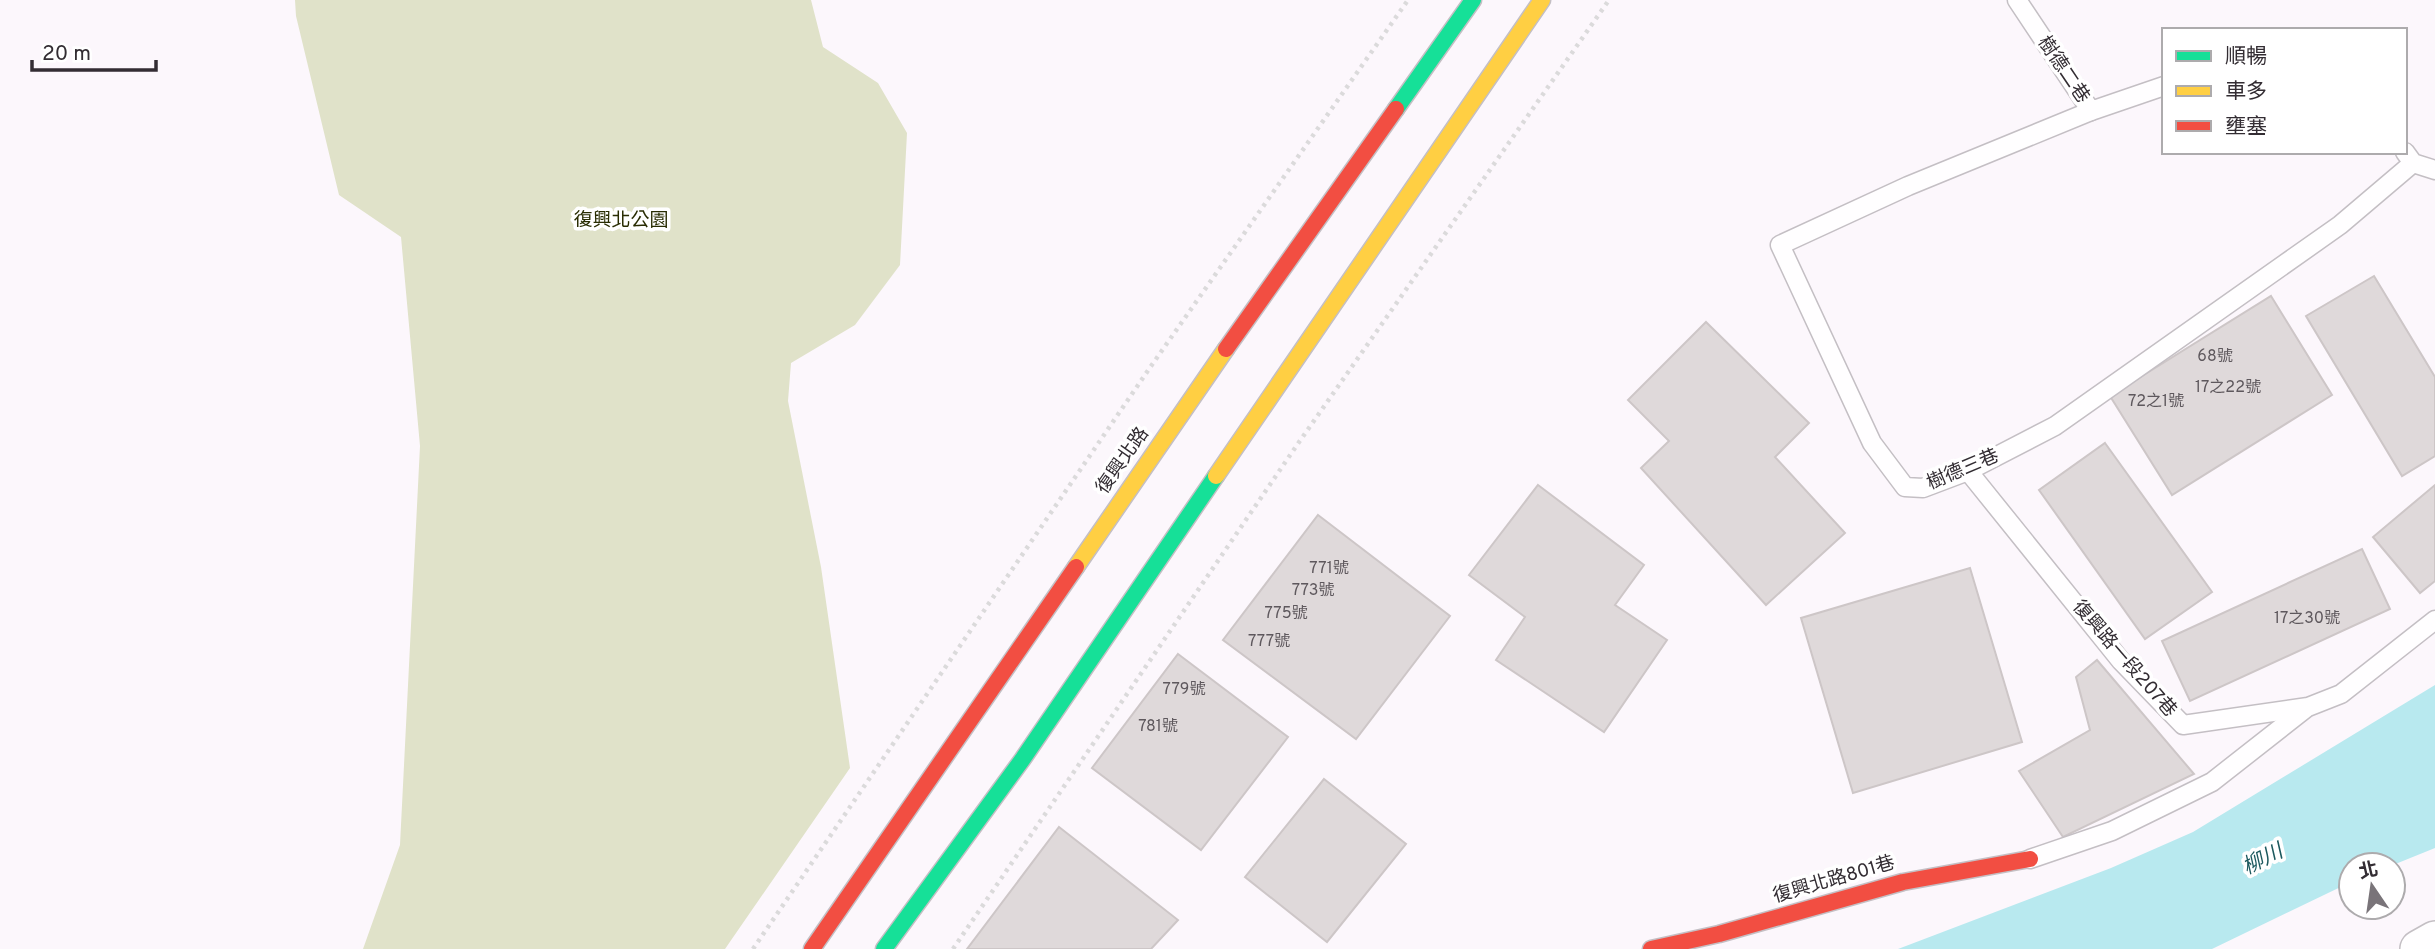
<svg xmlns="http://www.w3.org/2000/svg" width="2435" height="949" font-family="Overpass,'Noto Sans TC',sans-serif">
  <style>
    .green { fill: #e0e2c9 }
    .water { fill: #b8e9ef }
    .building { fill: #dfd9da; stroke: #cdc6c7; stroke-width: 2 }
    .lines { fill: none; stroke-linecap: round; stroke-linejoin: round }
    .lane-casing { stroke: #c4bfc4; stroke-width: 21 }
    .street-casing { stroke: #c4bfc4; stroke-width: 40 }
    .fast-casing { stroke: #c4bfc4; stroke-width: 19 }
    .slow-casing { stroke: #c4bfc4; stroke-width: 19 }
    .jam-casing { stroke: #c4bfc4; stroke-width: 19 }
    .path { stroke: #dbdadb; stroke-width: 4.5; stroke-dasharray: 3.5 5; stroke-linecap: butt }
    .lane { stroke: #fffeff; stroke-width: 18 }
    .street { stroke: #fffeff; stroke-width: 37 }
    .fast { stroke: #16e098; stroke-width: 16 }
    .slow { stroke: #ffcf43; stroke-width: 16 }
    .jam { stroke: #f24e42; stroke-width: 16 }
    .labels { text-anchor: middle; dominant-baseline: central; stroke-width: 7; stroke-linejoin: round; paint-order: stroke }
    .number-label { font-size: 16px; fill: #5e585d }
    .street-label { font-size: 19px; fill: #332d33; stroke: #fff }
    .park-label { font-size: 19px; fill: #282c02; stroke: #fff }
    .water-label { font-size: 21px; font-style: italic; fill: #1c595e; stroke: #fff }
  </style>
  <rect width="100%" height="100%" fill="#fcf7fc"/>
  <polygon class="green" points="295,0 811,0 823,47 878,83 907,133 900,265 855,325 791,363 788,401 821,567 850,768 725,949 363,949 400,845 420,446 401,237 339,195 296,16"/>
  <polygon class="water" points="2435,685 2435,848 2393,865 2351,865 2351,882 2212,949 1898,949 2111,868 2193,832"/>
  <g class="building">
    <polygon points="2374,276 2435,377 2435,456 2402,476 2306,316"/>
    <polygon points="2271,296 2332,395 2172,495 2110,396"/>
    <polygon points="1706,322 1809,423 1775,457 1845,533 1766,605 1641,468 1669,441 1628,400"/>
    <polygon points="2105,443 2212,592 2145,639 2039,490"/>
    <polygon points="1538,485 1644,565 1615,605 1667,640 1604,732 1496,660 1525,617 1469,575"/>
    <polygon points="2435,485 2435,581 2420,593 2373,537"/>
    <polygon points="1318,515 1450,616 1356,739 1223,640"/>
    <polygon points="2362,549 2390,609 2190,701 2162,641"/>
    <polygon points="1970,568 2022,742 1853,793 1801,618"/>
    <polygon points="1178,654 1288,737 1201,850 1092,768"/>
    <polygon points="2097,660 2194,774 2063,837 2019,771 2090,730 2076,677"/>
    <polygon points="1324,779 1406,844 1327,942 1245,877"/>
    <polygon points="1059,827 1178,920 1151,949 967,949"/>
  </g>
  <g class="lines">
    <g class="lane-casing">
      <g id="lane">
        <polyline points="2017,0 2091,111 2164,86"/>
        <polyline points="2091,111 1908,186 1780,245 1872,443 1905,487 1923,488 1968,471 2055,426 2340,225 2413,163"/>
        <polyline points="2405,152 2413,163 2435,170"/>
        <polyline points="1968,471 2121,661 2183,725 2308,707 2341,694 2435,620"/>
        <polyline points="2030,859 2112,831 2212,782 2305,709"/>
      </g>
    </g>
    <g class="street-casing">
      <polyline id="street" points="2419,949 2435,940"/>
    </g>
    <g class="fast-casing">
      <g id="fast">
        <polyline points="1396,109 1473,0"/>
        <polyline points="884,949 1022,760 1216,476"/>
      </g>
    </g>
    <g class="slow-casing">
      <g id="slow">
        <polyline points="1216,476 1542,0"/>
        <polyline points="1076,567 1226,349"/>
      </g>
    </g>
    <g class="jam-casing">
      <g id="jam">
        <polyline points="1226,349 1396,109"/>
        <polyline points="812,949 1076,567"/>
        <polyline points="1651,949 1719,934 1903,882 2030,859"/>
      </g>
    </g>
    <g class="path">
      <polyline points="753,949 1149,369 1408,0"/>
      <polyline points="953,949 1297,445 1609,0"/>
    </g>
    <use href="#lane" class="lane"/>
    <use href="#street" class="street"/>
    <use href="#fast" class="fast"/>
    <use href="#slow" class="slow"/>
    <use href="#jam" class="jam"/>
  </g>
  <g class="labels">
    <g class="number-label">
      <text x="2215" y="357">68號</text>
      <text x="2228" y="388">17之22號</text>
      <text x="2156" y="402">72之1號</text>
      <text x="1329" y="569">771號</text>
      <text x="1313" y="591">773號</text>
      <text x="1286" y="614">775號</text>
      <text x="2307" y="619">17之30號</text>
      <text x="1269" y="642">777號</text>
      <text x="1184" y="690">779號</text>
      <text x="1158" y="727">781號</text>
    </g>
    <g class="street-label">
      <text transform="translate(2063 70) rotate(56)">樹德二巷</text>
      <text transform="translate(1123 461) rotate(-55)">復興北路</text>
      <text transform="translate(1963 470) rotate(-23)">樹德三巷</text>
      <text transform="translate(2124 659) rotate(49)">復興路一段207巷</text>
      <text transform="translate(1834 880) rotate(-16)">復興北路801巷</text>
    </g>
    <g class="park-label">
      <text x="621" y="221">復興北公園</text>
    </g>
    <g class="water-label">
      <text transform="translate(2263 860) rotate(-27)">柳川</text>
    </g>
  </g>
  <rect x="2162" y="28" width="245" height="126" fill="#ffffff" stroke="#adabad" stroke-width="2"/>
  <rect x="2176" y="51" width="35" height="10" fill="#16e098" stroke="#adabad" stroke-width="2"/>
  <text x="2225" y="63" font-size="21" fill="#332d33">順暢</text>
  <rect x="2176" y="86" width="35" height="10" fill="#ffcf43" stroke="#adabad" stroke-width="2"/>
  <text x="2225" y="98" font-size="21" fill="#332d33">車多</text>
  <rect x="2176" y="121" width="35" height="10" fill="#f24e42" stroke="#adabad" stroke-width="2"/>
  <text x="2225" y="133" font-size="21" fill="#332d33">壅塞</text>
  <g transform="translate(2372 886) rotate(347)"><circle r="33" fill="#ffffff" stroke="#adabad" stroke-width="2"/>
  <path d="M0-5L12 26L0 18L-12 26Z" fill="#797479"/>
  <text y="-10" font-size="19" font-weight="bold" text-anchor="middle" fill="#332d33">北</text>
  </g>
  <path d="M32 60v10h124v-10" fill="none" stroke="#332d33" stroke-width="3.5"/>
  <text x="42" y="60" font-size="21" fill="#332d33" stroke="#ffffff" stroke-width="5" paint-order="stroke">20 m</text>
</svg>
